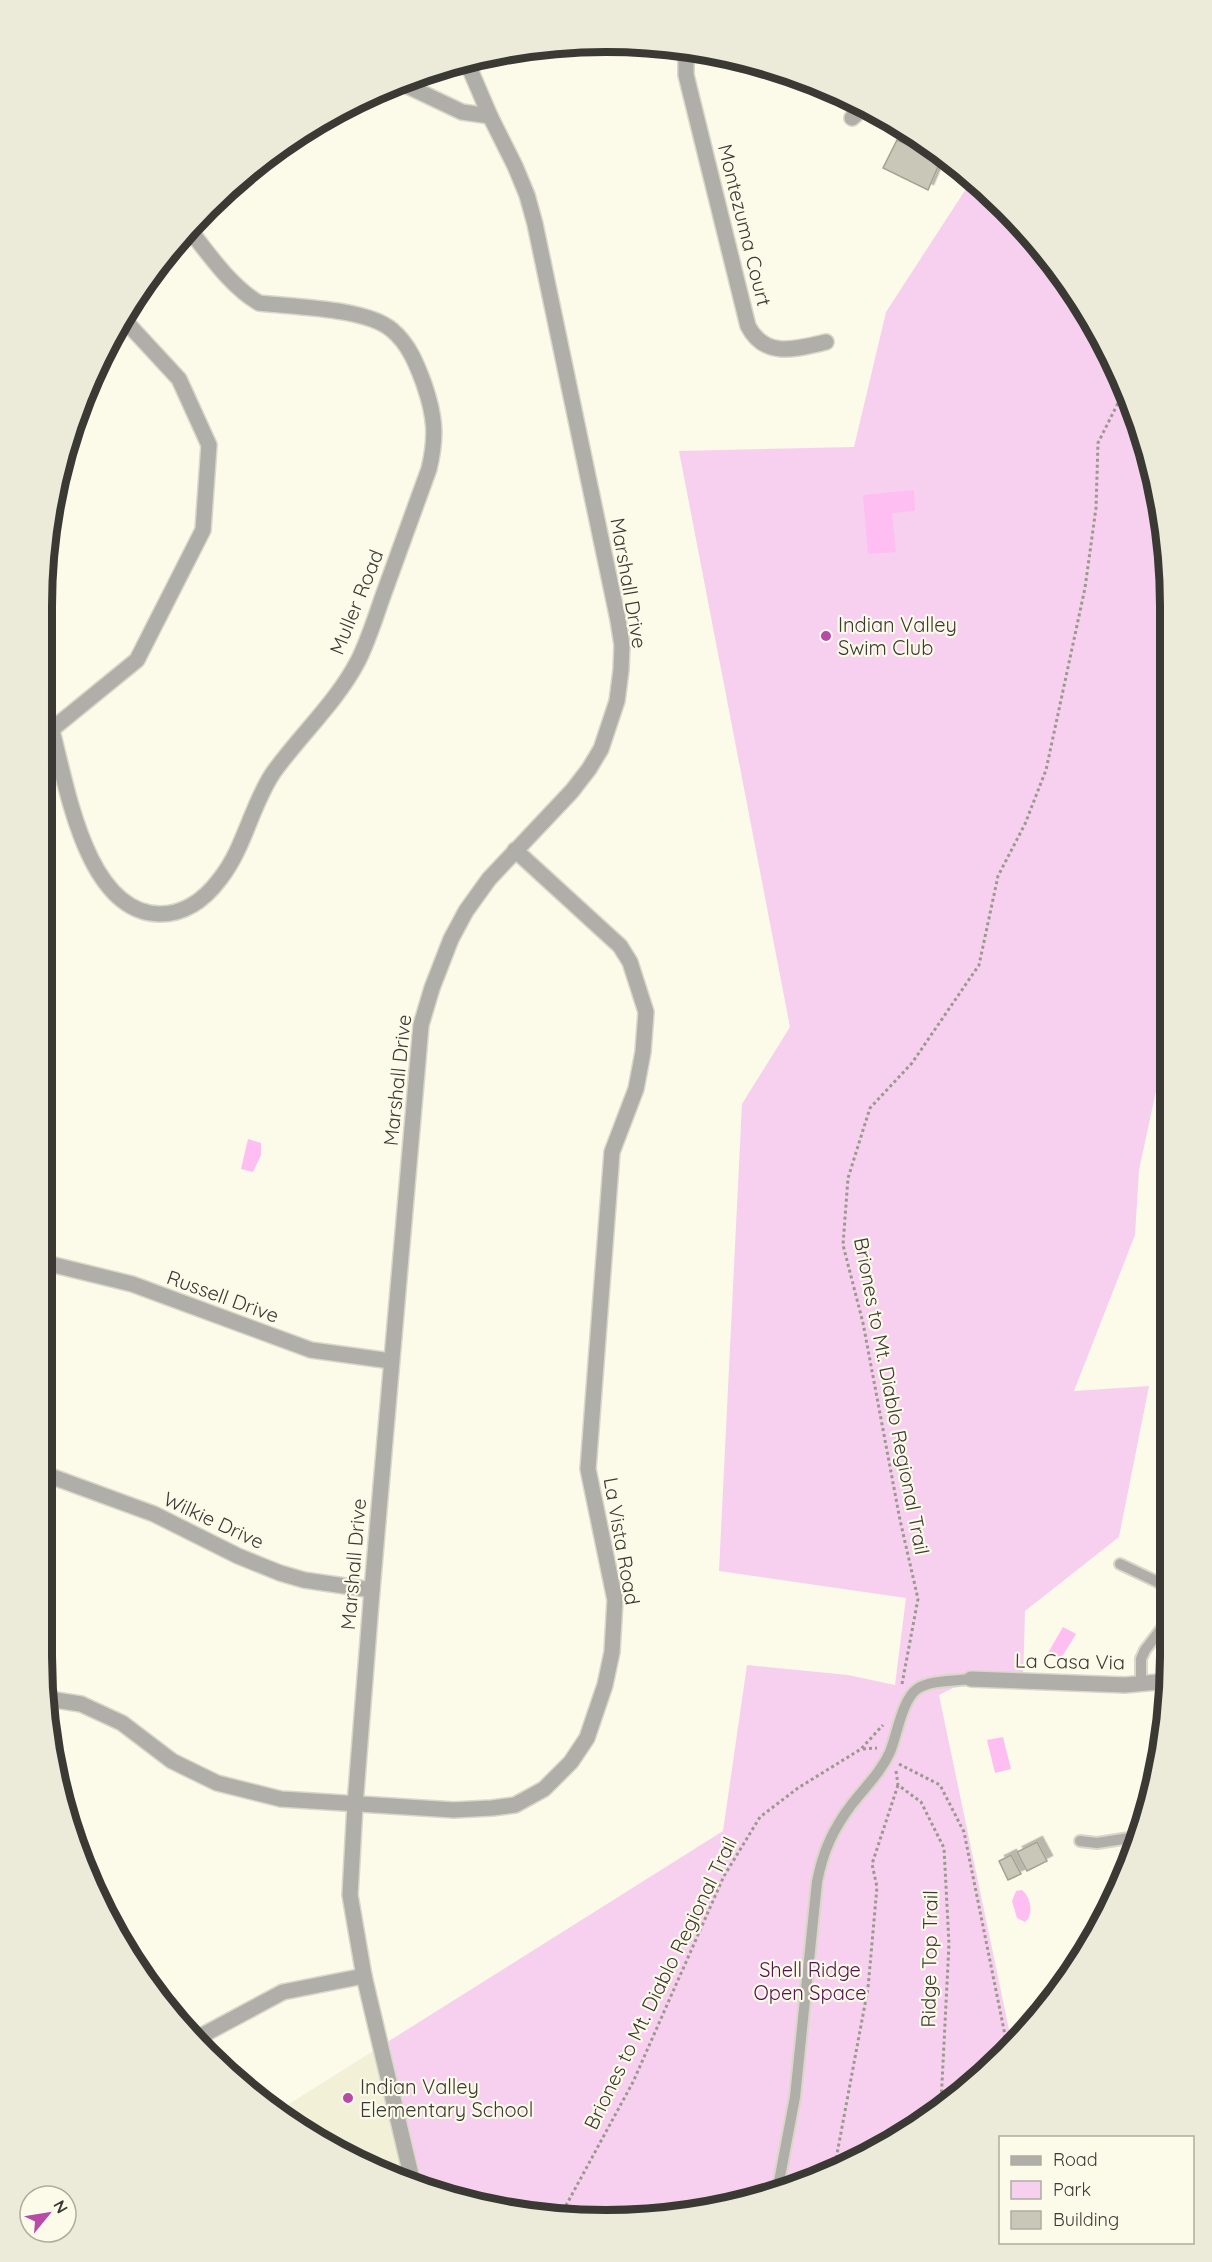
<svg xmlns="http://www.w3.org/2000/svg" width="1212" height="2262" font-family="Quicksand,sans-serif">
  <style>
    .built { fill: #f3f0d8 }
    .green { fill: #f7d0ef }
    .water { fill: #febef1 }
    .building { fill: #c9c7b7; stroke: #a4a293; stroke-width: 1.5; filter: url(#shadow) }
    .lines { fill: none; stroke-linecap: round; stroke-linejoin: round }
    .service-casing { stroke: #d9d7c8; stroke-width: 14 }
    .minor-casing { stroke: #d9d7c8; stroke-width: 18 }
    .path { stroke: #9b998e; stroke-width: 3; stroke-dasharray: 3 3; stroke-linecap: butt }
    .service { stroke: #afaea8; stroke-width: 10 }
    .minor { stroke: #afaea8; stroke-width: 15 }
    .poi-dot { fill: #b84aa8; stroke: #fcfae9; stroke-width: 2 }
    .labels { text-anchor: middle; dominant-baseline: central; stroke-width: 4.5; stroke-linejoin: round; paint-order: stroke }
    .street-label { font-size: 20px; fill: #3a3933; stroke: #fcfae9 }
    .poi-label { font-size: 20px; fill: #3a3933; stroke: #fcfae9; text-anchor: start }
    .park-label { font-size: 20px; fill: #56124e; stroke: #fcfae9 }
    .rim { fill: none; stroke: #3a3933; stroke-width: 8 }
  </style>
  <defs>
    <filter id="shadow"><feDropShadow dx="5.5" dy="-5.5" stdDeviation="0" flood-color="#0004"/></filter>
  </defs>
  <rect width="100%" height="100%" fill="#fcfae9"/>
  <polygon class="built" points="389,2041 412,2179 293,2125 278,2111"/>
  <polygon class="green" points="973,178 1075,292 1140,424 1165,533 1167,1040 1139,1170 1135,1235 1074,1391 1149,1386 1119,1537 1025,1611 1023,1681 971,1679 939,1695 1011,2039 978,2080 822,2177 643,2219 460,2201 412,2179 389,2041 723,1831 747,1665 848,1675 895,1685 906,1598 719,1571 742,1104 790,1027 679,451 854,447 886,312"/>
  <g class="water">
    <polygon points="914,490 915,511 892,513 896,552 868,554 863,495"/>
    <polygon points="248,1139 261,1143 261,1155 253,1172 241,1169"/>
    <polygon points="1063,1627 1076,1634 1060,1660 1048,1653"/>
    <polygon points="1003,1737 1011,1769 995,1773 987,1740"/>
    <path d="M1022,1890c9,7 12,25 3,32l-8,-4 -5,-17 4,-10z"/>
  </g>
  <g class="building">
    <polygon points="897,140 941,160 928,190 883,168"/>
    <polygon points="1037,1842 1047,1861 1027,1871 1017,1852"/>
    <polygon points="1011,1855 1021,1874 1008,1880 999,1861"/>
  </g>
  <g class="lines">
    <g class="service-casing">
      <g id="service">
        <polyline points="1120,1564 1168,1587"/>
        <polyline points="1141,1683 1141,1659 1145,1650 1169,1619"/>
        <polyline points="1080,1841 1097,1843 1136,1837"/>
        <path d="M778,2187l17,-90 22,-215c6,-31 16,-53 35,-78 14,-18 29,-32 38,-52 7,-17 12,-52 27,-63 13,-9 38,-8 54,-10"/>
      </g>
    </g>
    <g class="minor-casing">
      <g id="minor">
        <path d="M686,48v27l62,251c17,33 48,23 78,16"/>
        <polyline points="401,83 462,112 490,116"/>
        <polyline points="852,118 864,107"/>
        <path d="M52,731c15,55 34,182 108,183 25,0 45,-15 60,-35 25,-32 31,-73 53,-106 27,-38 63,-70 85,-112 11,-22 18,-46 26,-68 15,-41 30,-83 45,-124 8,-33 6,-53 -5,-85 -7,-19 -15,-40 -32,-54 -25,-22 -98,-23 -133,-27 -29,-17 -50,-49 -71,-75"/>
        <polyline points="45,735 137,660 203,530 209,445 179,379 129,325 118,323"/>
        <polyline points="42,1262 132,1284 311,1350 391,1361"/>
        <polyline points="42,1473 154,1514 238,1556 280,1573 304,1580 372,1590"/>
        <polyline points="971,1679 1125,1685 1169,1681"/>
        <polyline points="49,1699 81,1704 122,1723 172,1761 217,1783 281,1799 454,1810 492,1808 515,1805 544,1789 571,1762 587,1738 605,1685 612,1652 615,1600 588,1469 612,1152 636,1089 643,1052 646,1012 630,962 620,946 515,850"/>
        <polyline points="199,2037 283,1992 364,1976"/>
        <polyline points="412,2179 364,1976 350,1895 355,1805 372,1590 421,1025 432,988 451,939 466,911 489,879 572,791 589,769 601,749 617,701 621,670 622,645 618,620 535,224 527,195 515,166 490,116 466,60"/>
      </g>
    </g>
    <g class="path">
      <polyline points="902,1684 918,1599 900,1520 863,1323 843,1245 848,1178 870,1108 912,1063 979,965 998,876 1025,824 1046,770 1085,588 1096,508 1098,443 1124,391"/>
      <polyline points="863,1749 877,1748"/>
      <polyline points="899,1764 940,1785 964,1832 1007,2045"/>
      <polyline points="896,1771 898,1785 921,1802 944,1848 949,1944 941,2103"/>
      <polyline points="834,2170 868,1988 877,1887 872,1864 898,1785"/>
      <polyline points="563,2211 633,2082 724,1876 760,1817 798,1788 861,1749 883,1725"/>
    </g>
    <use href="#service" class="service"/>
    <use href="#minor" class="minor"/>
  </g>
  <g class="poi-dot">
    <circle cx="826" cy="636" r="6"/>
    <circle cx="348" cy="2098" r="6"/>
  </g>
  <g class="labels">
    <g class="street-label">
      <text transform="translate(745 225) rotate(76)">Montezuma Court</text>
      <text transform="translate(629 583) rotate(80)">Marshall Drive</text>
      <text transform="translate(356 602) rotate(-68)">Muller Road</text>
      <text transform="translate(397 1080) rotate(-84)">Marshall Drive</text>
      <text transform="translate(223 1296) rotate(20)">Russell Drive</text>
      <text transform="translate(892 1396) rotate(79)">Briones to Mt. Diablo Regional Trail</text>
      <text transform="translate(214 1520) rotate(25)">Wilkie Drive</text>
      <text transform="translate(622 1541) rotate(80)">La Vista Road</text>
      <text transform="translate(353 1564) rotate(-85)">Marshall Drive</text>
      <text transform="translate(1070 1661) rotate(1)">La Casa Via</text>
      <text transform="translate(929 1959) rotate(-89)">Ridge Top Trail</text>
      <text transform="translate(660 1983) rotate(-64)">Briones to Mt. Diablo Regional Trail</text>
    </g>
    <g class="poi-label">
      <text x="838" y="624">Indian Valley<tspan x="838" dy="23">Swim Club</tspan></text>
      <text x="360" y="2086">Indian Valley<tspan x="360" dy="23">Elementary School</tspan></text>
    </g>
    <g class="park-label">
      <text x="810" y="1969">Shell Ridge<tspan x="810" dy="23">Open Space</tspan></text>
    </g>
  </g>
  <path d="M0 0H1212V2262H0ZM606 52H606A554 554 0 0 1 1160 606V1656A554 554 0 0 1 606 2210H606A554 554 0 0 1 52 1656V606A554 554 0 0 1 606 52Z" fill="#ecebda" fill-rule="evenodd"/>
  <path class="rim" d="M606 52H606A554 554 0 0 1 1160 606V1656A554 554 0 0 1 606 2210H606A554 554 0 0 1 52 1656V606A554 554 0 0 1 606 52Z"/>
  <rect x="999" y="2136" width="195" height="108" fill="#fcfae9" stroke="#aeada0" stroke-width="1.5"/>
  <rect x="1011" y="2156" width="30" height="9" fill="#afaea8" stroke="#aeada0" stroke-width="1.5"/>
  <text x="1053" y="2166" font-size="18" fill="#3a3933">Road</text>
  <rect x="1011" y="2181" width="30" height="18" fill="#f7d0ef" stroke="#aeada0" stroke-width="1.5"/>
  <text x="1053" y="2196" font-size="18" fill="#3a3933">Park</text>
  <rect x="1011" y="2211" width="30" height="18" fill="#c9c7b7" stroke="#aeada0" stroke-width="1.5"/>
  <text x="1053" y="2226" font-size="18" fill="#3a3933">Building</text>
  <g transform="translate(48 2214) rotate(60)"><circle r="28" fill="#fcfae9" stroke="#aeada0" stroke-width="1.5"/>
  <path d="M0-4.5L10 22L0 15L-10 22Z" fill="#b84aa8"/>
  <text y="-9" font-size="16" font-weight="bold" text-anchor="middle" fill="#3a3933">N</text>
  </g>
</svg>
